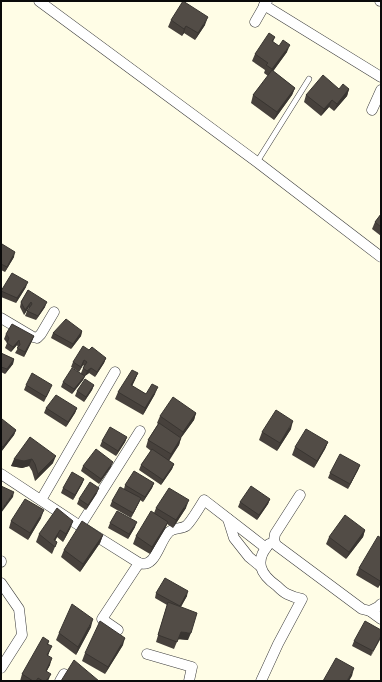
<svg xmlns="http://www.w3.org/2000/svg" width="382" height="682" font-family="'Source Serif 4',serif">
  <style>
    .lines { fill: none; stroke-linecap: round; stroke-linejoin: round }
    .service-casing { stroke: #3d3d3d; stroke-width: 6 }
    .minor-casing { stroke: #3d3d3d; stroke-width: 11 }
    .service { stroke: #fff; stroke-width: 5 }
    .minor { stroke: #fff; stroke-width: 10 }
    .wall { fill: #47413c }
    .shaded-wall { fill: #393531 }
    .building { fill: #524c46; stroke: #393531 }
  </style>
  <rect width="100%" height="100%" fill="#fffde6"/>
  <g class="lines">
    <g class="service-casing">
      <polyline id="service" points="257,162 309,79"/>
    </g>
    <g class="minor-casing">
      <g id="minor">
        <polyline points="39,1 257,162 381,257"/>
        <polyline points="380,1 381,1"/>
        <polyline points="264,5 381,77"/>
        <polyline points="255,22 267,1"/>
        <polyline points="372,110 381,90"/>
        <polyline points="1,318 33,337 37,338 41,334 54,312"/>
        <path d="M1,474l79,52 59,37c17,6 20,-22 30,-31 4,-4 12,-3 17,-6 4,-3 15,-21 18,-26l62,48"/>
        <polyline points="300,495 275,534 274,540 276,545 362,609 370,611 381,619"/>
        <polyline points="41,500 115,372"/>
        <polyline points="228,519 234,538 249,557 260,566"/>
        <polyline points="80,526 140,431"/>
        <polyline points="1,561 1,562"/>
        <polyline points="1,583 19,609 22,635 1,668"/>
        <polyline points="370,611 378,607 381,604"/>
        <polyline points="118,630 102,619 139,563"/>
        <polyline points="147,654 192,667 189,681"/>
        <polyline points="60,681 64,674"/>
        <path d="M261,681l17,-37 24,-45c-5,-1 -11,-3 -15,-5 -4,-2 -7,-5 -10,-8 -17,-12 -23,-25 -8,-42"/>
      </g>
    </g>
    <use href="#service" class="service"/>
    <use href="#minor" class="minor"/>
  </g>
  <g class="wall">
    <polygon points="171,20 205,25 195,40 184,33 182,36 168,27"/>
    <polygon points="275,37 273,42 287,52 273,71 295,88 292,95 274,120 251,103 253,95 268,76 264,73 265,70 252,61 255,54"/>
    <polygon points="339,89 349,89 347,96 334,111 329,107 321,116 304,102 306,95"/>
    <polygon points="381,214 381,236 372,229 375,222"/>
    <polygon points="1,246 14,257 5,272 1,270"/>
    <polygon points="26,287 16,303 1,297 1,291"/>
    <polygon points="28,290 45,307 36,320 25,316 27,311 30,308 29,307 24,315 20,307 21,302"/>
    <polygon points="82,331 81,336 71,349 51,338 53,333"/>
    <polygon points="6,334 34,336 32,341 24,357 15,353 18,348 17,345 11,352 5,348 7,343 4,339"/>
    <polygon points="89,350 106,358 104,363 95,377 89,373 85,376 83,380 72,394 61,387 63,382 81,373 83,368 84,366 83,365 79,372 71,367 73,362"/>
    <polygon points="1,353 14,359 13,364 5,374 1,372"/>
    <polygon points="138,373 132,386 146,394 155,394 143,415 115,399 118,392"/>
    <polygon points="26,385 50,390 44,402 24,390"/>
    <polygon points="94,385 92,390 84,402 75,396 77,391"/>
    <polygon points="46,408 77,408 75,413 66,427 44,413"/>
    <polygon points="196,413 194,420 181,438 179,445 169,461 174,464 172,469 161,485 139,470 141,465 151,451 146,447 148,440 158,424 157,423 160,416"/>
    <polygon points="1,420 16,430 14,435 1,452"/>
    <polygon points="291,429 277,451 259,440 262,432"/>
    <polygon points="30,437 53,463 35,481 32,471 29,466 22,468 11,466"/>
    <polygon points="127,437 125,442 116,456 100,446 102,441"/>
    <polygon points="328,442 325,449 314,468 292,455 295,447"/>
    <polygon points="360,465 358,470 348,489 328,478 330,473"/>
    <polygon points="83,466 111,467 99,484 81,471"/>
    <polygon points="84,479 82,484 73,500 61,493 63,488"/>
    <polygon points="154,483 152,488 143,502 140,500 131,518 110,506 112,501 124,489 125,485"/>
    <polygon points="97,493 86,510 77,504 79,499"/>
    <polygon points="270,499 268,504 257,520 238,507 240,502"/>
    <polygon points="156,508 186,508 173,528 167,524 165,529 150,554 133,544 136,536 154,513"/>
    <polygon points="41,518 28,540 9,528 11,521"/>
    <polygon points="73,521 70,529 63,542 57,537 55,541 57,542 52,554 36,542 39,534"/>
    <polygon points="110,523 135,527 128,539 108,528"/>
    <polygon points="365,530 363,537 346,559 326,544 329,537"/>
    <polygon points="103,535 100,543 80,572 61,557 64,550"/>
    <polygon points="381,538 381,583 378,588 356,575 359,568"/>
    <polygon points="156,593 187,596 181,607 188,640 178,639 174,649 156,642 167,605 155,598"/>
    <polygon points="91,627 76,655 56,640 59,633"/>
    <polygon points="381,630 371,656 352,646 354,641"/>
    <polygon points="49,641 48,645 49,653 48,656 50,665 46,672 48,681 20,681 22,674"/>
    <polygon points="123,645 105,674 82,661 85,653"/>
  </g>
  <g class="shaded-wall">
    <polygon points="208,17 205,25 195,40 198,33"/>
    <polygon points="186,26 184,33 182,36 184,29"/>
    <polygon points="290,45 287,52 269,77 272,69"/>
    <polygon points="295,88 292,95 274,120 277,112"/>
    <polygon points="349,89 347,96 334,111 337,104"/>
    <polygon points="332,100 329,107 321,116 324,109"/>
    <polygon points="15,252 14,257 5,272 7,267"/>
    <polygon points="28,282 26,287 16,303 17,298"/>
    <polygon points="31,302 29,307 24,315 25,310"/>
    <polygon points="47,302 45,307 36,320 38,316"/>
    <polygon points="82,331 81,336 71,349 73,344"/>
    <polygon points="34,336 32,341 24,357 25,352"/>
    <polygon points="19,340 17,345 11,352 13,347"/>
    <polygon points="106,358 104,363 95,377 97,372"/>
    <polygon points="14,359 13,364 5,374 7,369"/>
    <polygon points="84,360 83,365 79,372 81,367"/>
    <polygon points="91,368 89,373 85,376 87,371"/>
    <polygon points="138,373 135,380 129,392 131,385"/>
    <polygon points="85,376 83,380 72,394 74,389"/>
    <polygon points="94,385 92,390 84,402 86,397"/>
    <polygon points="158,387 155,394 143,415 145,408"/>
    <polygon points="77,408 75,413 66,427 68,422"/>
    <polygon points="196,413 194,420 180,439 183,432"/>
    <polygon points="293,421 291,429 277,451 280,443"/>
    <polygon points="16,430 14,435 1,452 3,447"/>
    <polygon points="127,437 125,442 116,456 118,451"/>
    <polygon points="181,438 179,445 168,461 171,454"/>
    <polygon points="328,442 325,449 314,468 317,461"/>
    <polygon points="56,456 53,463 35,481 38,474"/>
    <polygon points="14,459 32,459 29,466 22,468 11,466"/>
    <polygon points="113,462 111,467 99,484 101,479"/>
    <polygon points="174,464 172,469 161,485 163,480"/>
    <polygon points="360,465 358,470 348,489 350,484"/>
    <polygon points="84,479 82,484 73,500 75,495"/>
    <polygon points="154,483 152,488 143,502 145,497"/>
    <polygon points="99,488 97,493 86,510 88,505"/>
    <polygon points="14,492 13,497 1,513 2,509"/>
    <polygon points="141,498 139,503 131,518 133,513"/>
    <polygon points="270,499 268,504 257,520 259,515"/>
    <polygon points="189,500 186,508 173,528 176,520"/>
    <polygon points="44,510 41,518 28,540 30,533"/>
    <polygon points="73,521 70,529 63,542 66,534"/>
    <polygon points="137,522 135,527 128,539 129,534"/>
    <polygon points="168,522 165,529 150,554 152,547"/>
    <polygon points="60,530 57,537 53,545 54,540"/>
    <polygon points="365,530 363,537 346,559 349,552"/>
    <polygon points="103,535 100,543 80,572 83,564"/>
    <polygon points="381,580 381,583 378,588 380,581"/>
    <polygon points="188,591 187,596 178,611 180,606"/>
    <polygon points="93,619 91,627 76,655 78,647"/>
    <polygon points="181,632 191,633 188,640 178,639 174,649"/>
    <polygon points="381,636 381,638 371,656 373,651"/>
    <polygon points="125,638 123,645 105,674 108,667"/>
    <polygon points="52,646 49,653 44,662 47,655"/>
    <polygon points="52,658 50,665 43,678 46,671"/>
    <polygon points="354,668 352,676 349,681 347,681"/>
    <polygon points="51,674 48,681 46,681"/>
  </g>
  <g class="building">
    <polygon points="183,1 208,17 198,33 186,26 184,29 171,20"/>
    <polygon points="269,33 275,37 272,41 279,46 283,40 290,45 272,69 266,65 268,63 255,54"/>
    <polygon points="272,70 295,88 277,112 253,95"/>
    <polygon points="323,75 339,89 343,84 349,89 337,104 332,100 324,109 306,95"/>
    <polygon points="381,214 381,227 375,222"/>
    <polygon points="2,244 15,252 7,267 1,264 1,246"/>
    <polygon points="12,273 28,282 17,298 1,291"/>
    <polygon points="28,290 47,302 38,316 27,311 32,304 31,302 25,310 21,302"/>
    <polygon points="66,319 82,331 73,344 53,333"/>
    <polygon points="12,324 34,336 25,352 17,348 20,345 19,340 13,347 7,343 9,338 6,334"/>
    <polygon points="83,346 89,350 92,347 106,358 97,372 91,368 87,371 83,368 87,362 84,360 81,367 73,362"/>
    <polygon points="1,353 14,359 7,369 1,367"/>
    <polygon points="72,368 85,376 74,389 63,382"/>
    <polygon points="132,370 138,373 131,385 146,394 152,384 158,387 145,408 118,392"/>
    <polygon points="32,373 52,385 46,397 26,385"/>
    <polygon points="85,379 94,385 86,397 77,391"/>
    <polygon points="56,395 77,408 68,422 46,408"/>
    <polygon points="173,397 196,413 183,432 160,416"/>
    <polygon points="276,410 293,421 280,443 262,432"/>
    <polygon points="2,419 16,430 3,447 1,445 1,420"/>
    <polygon points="159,423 181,438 171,454 148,440"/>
    <polygon points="110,427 127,437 118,451 102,441"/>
    <polygon points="306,429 328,442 317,461 295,447"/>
    <polygon points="30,437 56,456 38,474 35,464 32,459 24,461 14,459"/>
    <polygon points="96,449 113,462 101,479 83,466"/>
    <polygon points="152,449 174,464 163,480 141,465"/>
    <polygon points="340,454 360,465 350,484 330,473"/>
    <polygon points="134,471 154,483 145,497 125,485"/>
    <polygon points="72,472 84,479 75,495 63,488"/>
    <polygon points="90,482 99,488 88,505 79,499"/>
    <polygon points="1,486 14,492 2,509 1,508"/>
    <polygon points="251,486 270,499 259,515 240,502"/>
    <polygon points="120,487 141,498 133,513 112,501"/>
    <polygon points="169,488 189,500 176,520 156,508"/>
    <polygon points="25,499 44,510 30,533 11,521"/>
    <polygon points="57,508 73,521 66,534 60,530 54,540 57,542 55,547 39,534"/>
    <polygon points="117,511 137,522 129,534 110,523"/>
    <polygon points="151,511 168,522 152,547 136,536"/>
    <polygon points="345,515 365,530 349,552 329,537"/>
    <polygon points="82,521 103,535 83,564 64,550"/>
    <polygon points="378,536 381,538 381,580 380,581 359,568"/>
    <polygon points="165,578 188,591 180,606 156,593"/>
    <polygon points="168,602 197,613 191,633 181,632 177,642 158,635"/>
    <polygon points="72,604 93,619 78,647 59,633"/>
    <polygon points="100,621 125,638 108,667 85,653"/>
    <polygon points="365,621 381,630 381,636 373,651 354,641"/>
    <polygon points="43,637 49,641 47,644 52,646 47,655 52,658 46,671 51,674 46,681 43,681 38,678 36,681 33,681 22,674"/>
    <polygon points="336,658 354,668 347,681 323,681"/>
    <polygon points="74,660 99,681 61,681"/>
  </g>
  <rect width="382" height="682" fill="none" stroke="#0a0a0a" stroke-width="4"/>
</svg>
